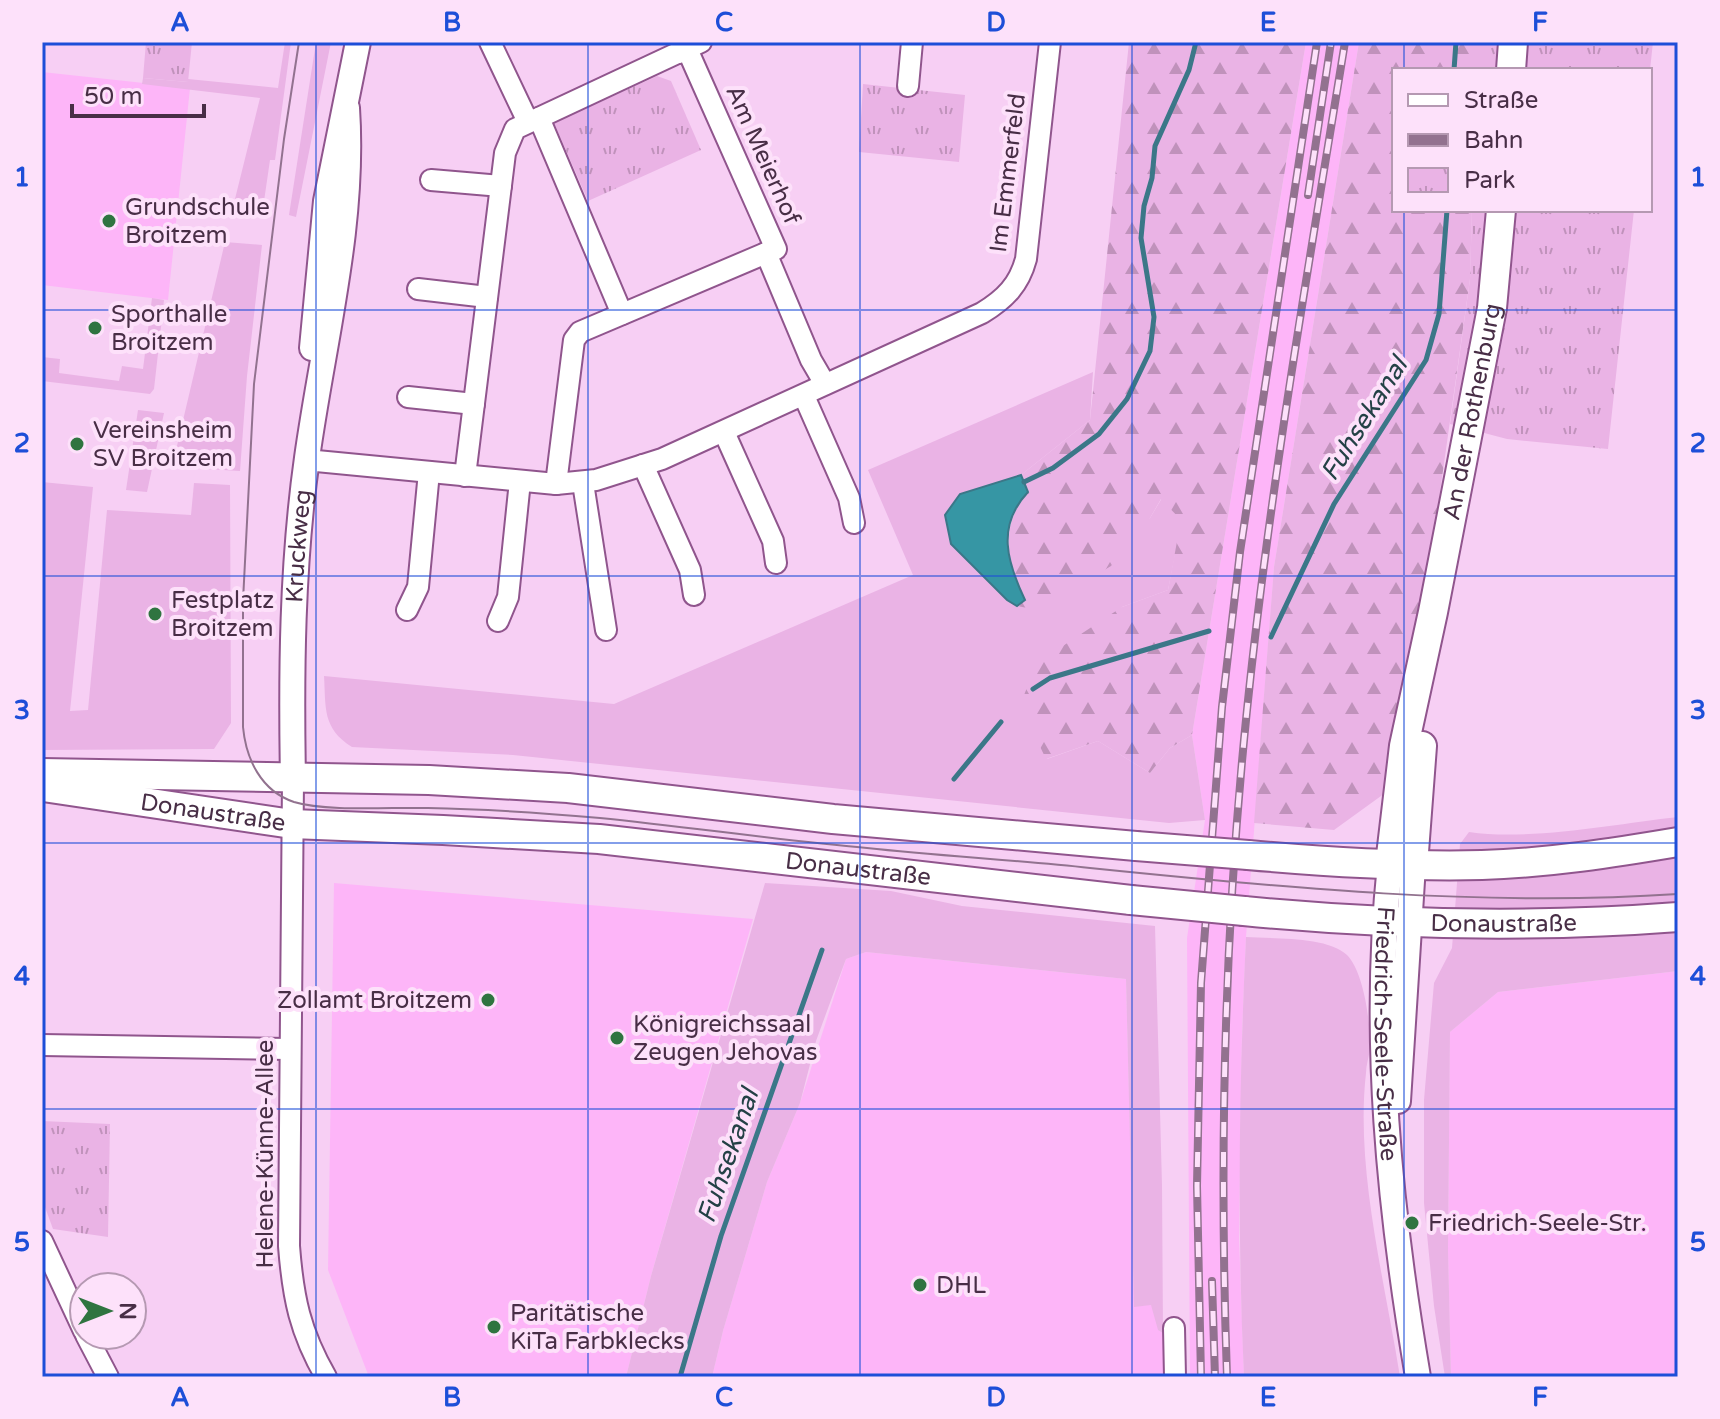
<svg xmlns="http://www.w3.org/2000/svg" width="1720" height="1419" font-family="'Varela Round',sans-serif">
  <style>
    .built { fill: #fdb5f8 }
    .grass { fill: #eab3e5 }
    .forest { fill: url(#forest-firs) }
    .park { fill: url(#park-tufts) }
    .water { fill: #3696a4; stroke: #3b7788; stroke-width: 2 }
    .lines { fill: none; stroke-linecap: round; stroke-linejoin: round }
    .stream { stroke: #3b7788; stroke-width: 5 }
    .minor-casing { stroke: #90558d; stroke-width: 24 }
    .tertiary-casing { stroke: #90558d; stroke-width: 28 }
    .secondary-casing { stroke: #90558d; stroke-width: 32 }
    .minor { stroke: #fff; stroke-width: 20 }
    .tertiary { stroke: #fff; stroke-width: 24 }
    .secondary { stroke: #fff; stroke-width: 28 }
    .tram { stroke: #92728f; stroke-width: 2 }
    .rail-casing { stroke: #92728f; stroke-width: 8 }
    .rail { stroke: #fde1fa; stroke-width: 5; stroke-dasharray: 15; stroke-linecap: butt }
    .secondary-bridge-casing { stroke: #90558d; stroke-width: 32; stroke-linecap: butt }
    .secondary-bridge { stroke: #fff; stroke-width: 28 }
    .grid { fill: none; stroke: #1d4ed8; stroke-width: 2; stroke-opacity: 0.55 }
    .poi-dot { fill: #2f7440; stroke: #fde1fa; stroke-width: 3 }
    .labels { text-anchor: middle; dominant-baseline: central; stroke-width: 8; stroke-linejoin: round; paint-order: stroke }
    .street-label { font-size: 24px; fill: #482e46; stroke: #fde1fa }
    .poi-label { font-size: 24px; fill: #482e46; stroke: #fde1fa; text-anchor: start }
    .water-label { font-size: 26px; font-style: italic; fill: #244146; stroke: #fde1fa }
    .neatline { fill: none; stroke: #1d4ed8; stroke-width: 3 }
    .grid-label { font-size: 26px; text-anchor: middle; font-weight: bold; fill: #1d4ed8 }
  </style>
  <defs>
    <pattern id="forest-firs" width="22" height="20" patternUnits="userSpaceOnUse" patternTransform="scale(2)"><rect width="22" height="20" fill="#eab3e5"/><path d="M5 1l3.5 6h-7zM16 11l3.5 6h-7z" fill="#c092bb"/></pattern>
    <pattern id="park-tufts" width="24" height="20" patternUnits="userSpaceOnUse" patternTransform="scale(2)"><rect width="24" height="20" fill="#eab3e5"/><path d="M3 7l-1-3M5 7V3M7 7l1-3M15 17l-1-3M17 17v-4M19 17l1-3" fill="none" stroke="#c092bb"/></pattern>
  </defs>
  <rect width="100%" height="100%" fill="#f7cff4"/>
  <g class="built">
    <polygon points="1306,42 1359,42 1274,567 1246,937 1242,1033 1239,1237 1244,1377 1190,1377 1187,938 1205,820 1192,735"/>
    <polygon points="42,72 190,88 168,300 42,285"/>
    <polygon points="334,883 753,919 651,1276 626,1377 369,1377 328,1270"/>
    <polygon points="866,952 1126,979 1134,1290 1162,1315 1164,1377 712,1377 723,1331 767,1182 800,1103 846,959"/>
    <polygon points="1678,971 1678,1377 1451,1377 1448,1250 1450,1032 1498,992"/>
  </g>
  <g class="grass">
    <polygon points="285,42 291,42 275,160 270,160 262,215 232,211 260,98 142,84 143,78 188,82 188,79 278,88"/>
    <polygon points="316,42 331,42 296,217 289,215"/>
    <polygon points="225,242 262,245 247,376 240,471 172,467"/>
    <polygon points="152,298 164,300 154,389 150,394 42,381 42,357 60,359 59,373 119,381 122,366 143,369"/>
    <path d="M1093,372l-3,48 -69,55 -61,19 -9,50 56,56 143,-82 12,-20 20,22 -14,70 -46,17 -75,152 51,-18 52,32 20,-25 22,-13 13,85 -36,3 -656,-68 -161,-8c-30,-19 -26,-39 -28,-71l290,28 299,-129 -45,-105z"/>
    <polygon points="138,410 164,413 147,492 126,490"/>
    <polygon points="42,482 93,487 70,711 88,710 107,510 191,515 194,483 230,485 231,723 214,749 42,750"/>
    <path d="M1678,817v154l-180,21 -48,40 -2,218 3,127h-6l-11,-71 -10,-103v-103l10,-117 18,-35 8,-104 9,-12c60,9 147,-8 209,-15z"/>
    <polygon points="765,883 891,891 962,906 1155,926 1162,1185 1163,1333 1158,1330 1151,1305 1134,1307 1126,979 866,952 846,959 816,1041 800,1103 767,1182 723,1331 712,1377 626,1377 651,1276"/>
    <path d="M1246,937c27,2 81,-1 101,18 17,17 24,70 23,94 -1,8 -4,16 -4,24 -11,97 19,208 34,304h-156c-7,-147 -5,-293 2,-440z"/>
  </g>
  <g class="forest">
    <path d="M1129,42h177l-114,693 -22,13 -20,25 -52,-32 -52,18 -26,-54 17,-42 85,-56 46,-17 13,-70 -20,-21 -11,19 -39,48 -73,44 -21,-4c-7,-40 -19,-81 11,-114l-7,-17 69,-55z"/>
    <polygon points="1359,42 1476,42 1476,70 1394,70 1394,210 1472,210 1470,279 1399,783 1334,830 1254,823 1274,567"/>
  </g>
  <g class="park">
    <polygon points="146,42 192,42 188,82 143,78"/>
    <polygon points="1476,42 1653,42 1650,70 1476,70"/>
    <polygon points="657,76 671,81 701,150 588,201 554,123"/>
    <polygon points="863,84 965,95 959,162 859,152"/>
    <polygon points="1472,210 1634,210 1608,449 1507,439 1450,424 1470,279"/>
    <polygon points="42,1121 110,1124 108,1237 53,1229 42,1199"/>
  </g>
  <path class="water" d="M1021,475l7,17c-32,34 -21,70 -3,108l-8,6 -10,-6 -56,-56 -6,-29 15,-21z"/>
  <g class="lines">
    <g class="stream">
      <polyline points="1454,70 1456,42"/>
      <polyline points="1024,482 1053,468 1099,434 1127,399 1150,351 1154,317 1141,238 1144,206 1152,178 1155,146 1189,70 1196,42"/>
      <polyline points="1271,637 1334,504 1426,360 1439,314 1447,210"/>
      <polyline points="1033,689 1050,678 1209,631"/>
      <polyline points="954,779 1001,722"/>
      <polyline points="680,1377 721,1236 822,950"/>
    </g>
    <g class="minor-casing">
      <g id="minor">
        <polyline points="490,42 528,122"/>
        <polyline points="678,53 687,49 776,249 766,253 811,360 825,384"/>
        <polyline points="908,86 912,42"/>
        <polyline points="539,118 622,314"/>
        <polyline points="431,180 501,186"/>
        <polyline points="418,289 487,297"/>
        <polyline points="804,396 849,498 854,523"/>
        <polyline points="408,397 474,404"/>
        <polyline points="724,432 773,541 776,563"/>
        <path d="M306,460l250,24 40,-4 66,-21 320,-146c23,-14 37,-28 44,-54l24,-217"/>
        <polyline points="643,465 690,570 694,595"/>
        <polyline points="465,476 505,153 515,129 701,42"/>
        <polyline points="583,483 606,630"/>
        <polyline points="556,484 574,340 580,332 766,253"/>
        <polyline points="407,610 418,587 429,472"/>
        <polyline points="498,621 508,597 520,481"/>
        <path d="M293,780l-4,466c4,52 11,86 37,131"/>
        <polyline points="42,1045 290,1049"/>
        <polyline points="42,1241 84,1331"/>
        <polyline points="1174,1328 1175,1377"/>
        <polyline points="86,1335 108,1377"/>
      </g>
    </g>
    <g class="tertiary-casing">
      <g id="tertiary">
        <polyline points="312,348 326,201 358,42"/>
        <path id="s1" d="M293,780c-2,-108 -1,-215 14,-322 16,-116 48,-232 40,-350"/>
        <path id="s2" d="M1390,864c-18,172 -1,343 28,513"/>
        <polyline points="1398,1101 1413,865"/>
      </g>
    </g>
    <g class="secondary-casing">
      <g id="secondary">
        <polyline points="1511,70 1513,42"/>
        <polyline points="42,773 429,780 568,788 833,819 1136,846"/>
        <path id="s3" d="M43,787l249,37 151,6 156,9 532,61"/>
        <path d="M1248,855c78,7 156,12 234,10 66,-2 131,-12 196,-23"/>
        <path id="s4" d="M1390,864l14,-118 29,-134 59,-304 9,-98"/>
        <polyline points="1413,865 1422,746"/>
        <path id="s5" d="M1244,911c144,14 290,17 434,6"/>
      </g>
    </g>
    <use href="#minor" class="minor"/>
    <use href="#tertiary" class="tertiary"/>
    <use href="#secondary" class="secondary"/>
    <path class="tram" d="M299,42l-15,97 -30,245 -11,217v126c3,32 18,64 51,75 33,10 98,5 134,6 58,1 115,5 172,10 89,9 178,22 267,30 74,8 149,12 223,20 195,20 392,39 588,26"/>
    <g class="rail-casing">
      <g id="rail">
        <polyline points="1308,195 1331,42"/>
        <polyline points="1212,1281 1215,1377"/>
        <polyline points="1201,1377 1197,1186 1201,983 1222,707 1240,552 1317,42"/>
        <path d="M1227,1377c-8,-223 -3,-445 20,-667 23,-224 62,-446 98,-668"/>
      </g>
    </g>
    <use href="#rail" class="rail"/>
    <g class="secondary-bridge-casing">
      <g id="secondary-bridge">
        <polyline points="1136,846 1248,855"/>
        <polyline points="1131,900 1244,911"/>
      </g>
    </g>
    <use href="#secondary-bridge" class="secondary-bridge"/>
  </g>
  <path class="grid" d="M316,42v1335M588,42v1335M860,42v1335M1132,42v1335M1404,42v28M1404,210v1167M42,310h1636M42,576h1636M42,843h1636M42,1109h1636"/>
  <g class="poi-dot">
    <circle cx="109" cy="221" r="8"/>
    <circle cx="95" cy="328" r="8"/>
    <circle cx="77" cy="444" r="8"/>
    <circle cx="155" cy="614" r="8"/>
    <circle cx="488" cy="1000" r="8"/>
    <circle cx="617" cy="1038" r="8"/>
    <circle cx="1412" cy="1223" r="8"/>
    <circle cx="920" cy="1285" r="8"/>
    <circle cx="494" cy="1327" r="8"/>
  </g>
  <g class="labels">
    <g class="street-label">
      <text transform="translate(763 155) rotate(66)">Am Meierhof</text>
      <text transform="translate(1008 173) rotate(-83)">Im Emmerfeld</text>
      <text stroke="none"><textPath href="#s4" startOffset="460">An der Rothenburg</textPath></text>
      <text stroke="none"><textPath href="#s1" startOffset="234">Kruckweg</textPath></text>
      <text stroke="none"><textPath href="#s3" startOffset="172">Donaustraße</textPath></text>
      <text stroke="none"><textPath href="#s3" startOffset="820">Donaustraße</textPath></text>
      <text stroke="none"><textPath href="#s5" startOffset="260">Donaustraße</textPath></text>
      <text stroke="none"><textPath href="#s2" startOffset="170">Friedrich-Seele-Straße</textPath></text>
      <text transform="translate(265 1154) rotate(-90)">Helene-Künne-Allee</text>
    </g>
    <g class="poi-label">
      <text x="125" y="207">Grundschule<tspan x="125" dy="28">Broitzem</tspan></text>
      <text x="111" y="314">Sporthalle<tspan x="111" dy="28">Broitzem</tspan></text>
      <text x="93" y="430">Vereinsheim<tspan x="93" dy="28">SV Broitzem</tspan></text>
      <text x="171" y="600">Festplatz<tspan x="171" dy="28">Broitzem</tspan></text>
      <text x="472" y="1000" text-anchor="end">Zollamt Broitzem</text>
      <text x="633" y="1024">Königreichssaal<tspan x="633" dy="28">Zeugen Jehovas</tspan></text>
      <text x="1428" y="1223">Friedrich-Seele-Str.</text>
      <text x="936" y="1285">DHL</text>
      <text x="510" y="1313">Paritätische<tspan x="510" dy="28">KiTa Farbklecks</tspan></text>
    </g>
    <g class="water-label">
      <text transform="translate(1364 419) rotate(-58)">Fuhsekanal</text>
      <text transform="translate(728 1156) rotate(-71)">Fuhsekanal</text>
    </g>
  </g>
  <rect width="1720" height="1419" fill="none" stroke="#fde1fa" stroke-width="88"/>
  <rect x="1392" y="68" width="260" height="144" fill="#fde1fa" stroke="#b599b2" stroke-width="2"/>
  <rect x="1408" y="94" width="40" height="12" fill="#ffffff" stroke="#b599b2" stroke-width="2"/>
  <text x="1464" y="108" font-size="24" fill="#482e46">Straße</text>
  <rect x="1408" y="134" width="40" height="12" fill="#92728f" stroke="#b599b2" stroke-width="2"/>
  <text x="1464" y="148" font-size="24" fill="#482e46">Bahn</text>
  <rect x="1408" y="168" width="40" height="24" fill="url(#park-tufts)" stroke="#b599b2" stroke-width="2"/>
  <text x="1464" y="188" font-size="24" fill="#482e46">Park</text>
  <g transform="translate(108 1311) rotate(90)"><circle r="38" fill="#fde1fa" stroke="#b599b2" stroke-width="2"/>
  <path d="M0-6L14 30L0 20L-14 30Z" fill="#2f7440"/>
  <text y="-12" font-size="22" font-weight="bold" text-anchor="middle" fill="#482e46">N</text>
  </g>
  <path d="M72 104v12h132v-12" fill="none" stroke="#482e46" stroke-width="4"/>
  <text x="84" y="104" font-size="24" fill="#482e46" stroke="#fde1fa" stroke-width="6" paint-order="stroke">50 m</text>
  <rect x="44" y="44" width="1632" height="1331" class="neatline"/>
  <g class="grid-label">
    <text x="180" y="31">A</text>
    <text x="452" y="31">B</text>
    <text x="724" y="31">C</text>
    <text x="996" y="31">D</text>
    <text x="1268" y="31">E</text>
    <text x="1540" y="31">F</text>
    <text x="22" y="186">1</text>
    <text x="1698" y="186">1</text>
    <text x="22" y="452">2</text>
    <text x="1698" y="452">2</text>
    <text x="22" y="719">3</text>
    <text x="1698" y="719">3</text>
    <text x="22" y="985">4</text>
    <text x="1698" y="985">4</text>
    <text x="22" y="1251">5</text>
    <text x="1698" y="1251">5</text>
    <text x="180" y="1406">A</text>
    <text x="452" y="1406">B</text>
    <text x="724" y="1406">C</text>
    <text x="996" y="1406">D</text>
    <text x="1268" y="1406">E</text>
    <text x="1540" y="1406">F</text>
  </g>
</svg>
